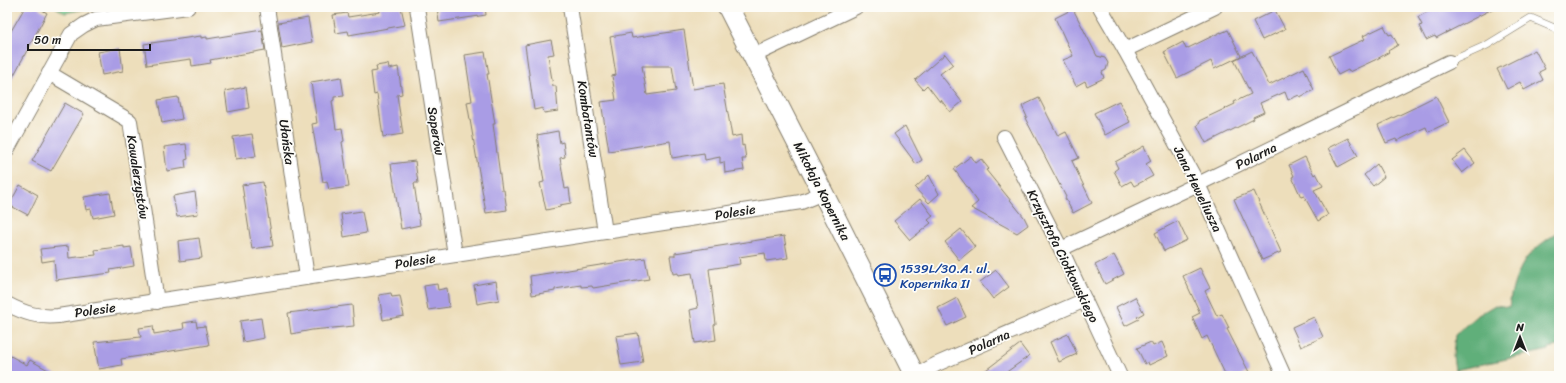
<svg xmlns="http://www.w3.org/2000/svg" width="1566" height="383" font-family="Sriracha,sans-serif">
  <style>
    .green { fill: #76cb8f; stroke: #497456 }
    .forest { fill: #60af7a; stroke: #3e664b }
    .building { fill: #a99ce5; fill-rule: evenodd }
    .lines { fill: none; stroke-linecap: round; stroke-linejoin: round }
    .lane-casing { stroke: #847d6c; stroke-width: 8 }
    .street-casing { stroke: #847d6c; stroke-width: 16 }
    .secondary-casing { stroke: #847d6c; stroke-width: 22 }
    .lane { stroke: #fff; stroke-width: 7 }
    .street { stroke: #fff; stroke-width: 14 }
    .secondary { stroke: #fff; stroke-width: 20 }
    .labels { text-anchor: middle; dominant-baseline: central; stroke-width: 3.5; stroke-linejoin: round; paint-order: stroke }
    .street-label { font-size: 13px; fill: #1c1c1c; stroke: #fdfcf7 }
    .transit-label { font-size: 13px; fill: #164399; stroke: #fdfcf7; text-anchor: start }
  </style>
  <rect width="100%" height="100%" fill="#fdfcf7"/>
  <filter id="ink" filterUnits="userSpaceOnUse"><feTurbulence type="fractalNoise" baseFrequency=".025" numOctaves="2"/><feDisplacementMap in="SourceGraphic" scale="8" xChannelSelector="R" yChannelSelector="G"/><feConvolveMatrix kernelMatrix="1 2 1 2 8 2 1 2 1" color-interpolation-filters="sRGB"/></filter>
  <filter id="wash" filterUnits="userSpaceOnUse"><feTurbulence type="fractalNoise" baseFrequency=".012" numOctaves="4" result="noise"/><feDisplacementMap in="SourceGraphic" scale="16" xChannelSelector="R" yChannelSelector="G"/><feGaussianBlur stdDeviation="0.9" result="paint"/><feColorMatrix in="noise" values="0 0 0 0 0 0 0 0 0 0 0 0 0 0 0 0 0 1.4 0 .05"/><feComposite in="paint" operator="in"/></filter>
  <g filter="url(#wash)">
    <rect width="100%" height="100%" fill="#eddebb"/>
    <polygon class="green" points="55,7 85,7 85,9 65,13"/>
    <path class="forest" d="M1559,231v115l-10,2v2l-94,20 -2,-14 2,-21 20,-18 20,-12 14,2c2,-17 9,-39 20,-52 8,-9 21,-17 30,-24z"/>
    <g id="blocks">
      <g class="building">
        <polygon points="25,7 37,7 47,13 7,88 7,38"/>
        <polygon points="379,7 401,7 405,25 349,35 348,31 336,33 333,15 347,13 348,17 380,12"/>
        <polygon points="437,7 485,7 486,15 439,22"/>
        <polygon points="1436,7 1496,7 1436,38 1435,36 1426,40 1419,26 1422,25 1418,17"/>
        <polygon points="1073,9 1097,56 1105,58 1108,63 1106,70 1102,72 1104,78 1087,86 1085,81 1076,86 1063,60 1073,56 1055,18"/>
        <polygon points="1275,10 1285,29 1262,40 1253,21"/>
        <polygon points="308,18 312,42 282,48 278,23"/>
        <polygon points="1384,26 1389,35 1392,34 1398,45 1388,51 1389,52 1377,59 1349,72 1348,70 1338,75 1329,56 1365,39 1363,36"/>
        <polygon points="262,30 265,50 210,60 211,63 192,66 191,59 147,65 144,44 201,36 201,38 207,37 207,39"/>
        <path d="M684,30l9,59 30,-5 9,53 9,-2 1,11 2,-1 2,14h-4l2,11 -19,3 -1,-11 -4,1v-6l-15,3 -1,-7 -32,5 -2,-17 -61,10 -8,-49 15,-2 -4,-24 4,-1 -6,-38 21,-4 1,5zM642,66h30l4,25 -29,4z"/>
        <polygon points="1228,30 1241,56 1214,69 1211,61 1177,78 1164,52 1183,42 1186,49 1221,32 1221,33"/>
        <polygon points="551,40 554,54 548,55 553,86 556,86 558,111 544,113 543,108 534,110 525,45"/>
        <polygon points="120,48 123,71 102,75 98,52"/>
        <polygon points="1535,50 1545,69 1539,72 1543,80 1524,90 1520,82 1507,89 1497,69"/>
        <polygon points="1252,51 1269,85 1304,68 1314,90 1300,97 1299,95 1288,100 1285,92 1260,103 1264,112 1253,117 1254,119 1206,143 1197,125 1200,123 1199,121 1235,104 1234,102 1251,94 1234,60"/>
        <polygon points="485,52 489,74 487,74 495,124 493,124 502,190 504,190 507,210 486,213 467,102 472,101 465,55"/>
        <polygon points="945,54 953,64 940,74 962,102 950,112 941,100 940,102 927,85 923,89 915,80"/>
        <polygon points="388,64 389,69 398,67 402,94 397,95 403,134 383,137 377,94 374,95 371,72 377,71 376,66"/>
        <polygon points="341,77 344,96 334,97 334,100 332,101 336,129 342,128 344,141 342,142 349,187 329,190 327,181 323,182 318,153 317,153 312,124 317,123 311,82"/>
        <polygon points="246,87 249,108 228,112 225,91"/>
        <polygon points="1436,96 1449,122 1428,132 1426,127 1397,141 1396,139 1386,143 1378,125 1416,107 1416,106"/>
        <polygon points="178,97 182,119 162,123 158,100"/>
        <polygon points="1039,98 1058,136 1066,132 1079,158 1072,161 1092,203 1073,213 1065,198 1066,197 1025,118 1027,117 1022,106"/>
        <polygon points="1119,101 1130,122 1105,135 1094,113"/>
        <polygon points="65,103 84,114 51,171 32,161"/>
        <polygon points="905,126 922,160 916,164 894,134"/>
        <polygon points="558,131 560,143 563,142 565,157 560,158 565,189 569,188 571,203 560,205 560,207 546,210 540,183 544,182 537,135"/>
        <polygon points="252,134 256,156 236,159 233,137"/>
        <polygon points="1348,138 1358,156 1338,167 1328,148"/>
        <polygon points="186,144 188,159 185,160 186,168 167,171 164,147"/>
        <polygon points="1144,146 1151,161 1146,164 1153,176 1134,186 1131,181 1122,186 1114,171 1118,168 1115,162"/>
        <polygon points="1465,150 1475,163 1462,173 1452,160"/>
        <polygon points="971,156 976,163 981,159 989,169 986,170 1024,217 1028,225 1017,233 971,208 978,202 954,169"/>
        <polygon points="1305,157 1314,175 1316,173 1323,186 1314,190 1328,215 1318,221 1304,196 1301,197 1292,177 1294,176 1289,165"/>
        <polygon points="415,161 418,183 414,183 420,225 401,229 391,164"/>
        <polygon points="1377,164 1384,177 1373,186 1364,175"/>
        <polygon points="929,175 939,194 929,203 915,188"/>
        <polygon points="263,182 273,246 252,249 242,185"/>
        <polygon points="20,185 38,195 28,215 9,205"/>
        <polygon points="1254,191 1281,252 1262,260 1234,199"/>
        <polygon points="195,192 198,214 177,217 173,196"/>
        <polygon points="110,193 114,214 93,218 91,209 86,210 84,197"/>
        <polygon points="920,199 933,216 928,220 931,223 910,240 894,221"/>
        <polygon points="362,211 366,233 344,237 341,214"/>
        <polygon points="1178,221 1187,240 1164,251 1155,233"/>
        <polygon points="961,229 975,247 959,260 945,242"/>
        <polygon points="784,236 788,258 766,261 765,253 739,257 740,264 709,269 716,324 714,325 716,340 695,343 690,310 698,308 692,273 678,275 678,273 673,274 670,256 675,256 675,253"/>
        <polygon points="199,238 202,258 180,261 178,241"/>
        <polygon points="68,246 69,258 96,255 95,250 124,246 124,248 131,247 134,266 110,270 111,273 56,280 54,260 42,262 40,249"/>
        <polygon points="1114,255 1124,274 1105,284 1095,265"/>
        <polygon points="645,258 649,279 593,288 592,286 581,287 581,285 555,289 555,291 532,295 530,276"/>
        <polygon points="1200,268 1210,288 1205,291 1217,316 1222,314 1229,328 1227,329 1249,372 1239,376 1226,376 1207,336 1202,339 1192,317 1200,313 1183,276"/>
        <polygon points="996,270 1009,287 993,299 980,282"/>
        <polygon points="496,281 499,300 477,304 474,285"/>
        <polygon points="437,284 438,290 447,288 449,307 428,310 424,286"/>
        <polygon points="391,293 392,297 400,296 404,316 383,320 379,295"/>
        <polygon points="1135,297 1144,313 1137,317 1139,319 1125,326 1116,307"/>
        <polygon points="957,298 966,317 947,326 938,308"/>
        <polygon points="352,305 354,326 312,330 291,334 288,313"/>
        <polygon points="1314,317 1323,337 1301,347 1292,327"/>
        <polygon points="261,318 264,338 243,342 240,321"/>
        <polygon points="196,321 197,327 205,326 209,345 121,359 122,365 99,369 94,342 141,337 139,328 153,326 154,334 184,329 183,323"/>
        <polygon points="638,333 643,362 621,365 616,336"/>
        <polygon points="1068,334 1077,354 1059,362 1050,342"/>
        <polygon points="1151,342 1153,346 1162,342 1168,356 1149,365 1148,362 1145,364 1137,348"/>
        <polygon points="1020,344 1029,356 1001,376 978,376"/>
        <polygon points="7,354 27,365 30,360 59,376 7,376"/>
      </g>
    </g>
  </g>
  <g filter="url(#ink)">
    <use href="#blocks" fill-opacity="0" stroke="#847d6c" stroke-width="1"/>
    <g class="lines">
      <g class="lane-casing">
        <polyline id="lane" points="1449,62 1487,45 1531,18 1559,30"/>
      </g>
      <g class="street-casing">
        <g id="street">
          <polyline points="267,7 307,277"/>
          <polyline points="417,7 455,255"/>
          <polyline points="570,7 605,232"/>
          <polyline points="1100,7 1125,50 1198,184 1284,376"/>
          <polyline points="1125,50 1215,7"/>
          <polyline points="753,56 856,7"/>
          <polyline points="49,73 130,121 157,302"/>
          <polyline points="1004,137 1061,249 1120,376"/>
          <polyline points="7,150 71,34 84,25 96,19 188,7"/>
          <polyline points="1061,249 1198,184 1449,62"/>
          <path d="M7,304c17,9 32,14 51,12l743,-114 22,-9"/>
          <polyline points="915,376 937,364 1085,300"/>
        </g>
      </g>
      <g class="secondary-casing">
        <polyline id="secondary" points="728,7 823,193 915,376"/>
      </g>
      <use href="#lane" class="lane"/>
      <use href="#street" class="street"/>
      <use href="#secondary" class="secondary"/>
    </g>
  </g>
  <defs>
    <g id="bus-ring" transform="scale(1.15)"><circle r="9.5" fill="#fdfcf7" stroke="#1a4fb4" stroke-width="1.5"/><path d="M-5-6H5V4H4V6H2V4H-2V6H-4V4H-5ZM-3.5-4V0h7V-4ZM-3.5 1.2v1.5H-2V1.2ZM2 1.2v1.5H3.5V1.2Z" fill="#1a4fb4"/></g>
  </defs>
  <g fill-rule="evenodd">
    <use href="#bus-ring" x="885" y="275"/>
  </g>
  <g class="labels">
    <g class="street-label">
      <text transform="translate(588 119) rotate(81)">Kombatantów</text>
      <text transform="translate(436 131) rotate(81)">Saperów</text>
      <text transform="translate(287 142) rotate(82)">Ułańska</text>
      <text transform="translate(1256 156) rotate(-26)">Polarna</text>
      <text transform="translate(138 177) rotate(81)">Kawalerzystów</text>
      <text transform="translate(1198 189) rotate(64)">Jana Heweliusza</text>
      <text transform="translate(822 191) rotate(63)">Mikołaja Kopernika</text>
      <text transform="translate(735 212) rotate(-9)">Polesie</text>
      <text transform="translate(1063 256) rotate(64)">Krzysztofa Ciołkowskiego</text>
      <text transform="translate(415 261) rotate(-9)">Polesie</text>
      <text transform="translate(95 310) rotate(-8)">Polesie</text>
      <text transform="translate(989 342) rotate(-24)">Polarna</text>
    </g>
    <g class="transit-label">
      <text x="900" y="268">1539L/30.A. ul.<tspan x="900" dy="15">Kopernika II</tspan></text>
    </g>
  </g>
  <rect width="1566" height="383" fill="none" stroke="#fdfcf7" stroke-width="24"/>
  <g transform="translate(1520 337)" stroke="#fdfcf7" stroke-width="3" paint-order="stroke">
  <path d="M0-3L7 15L0 10L-7 15Z" fill="#1c1c1c"/>
  <text y="-6" font-size="11" font-weight="bold" text-anchor="middle" fill="#1c1c1c">N</text>
  </g>
  <path d="M28 44v6h122v-6" fill="none" stroke="#1c1c1c" stroke-width="2"/>
  <text x="34" y="44" font-size="12" fill="#1c1c1c" stroke="#fdfcf7" stroke-width="3" paint-order="stroke">50 m</text>
</svg>
